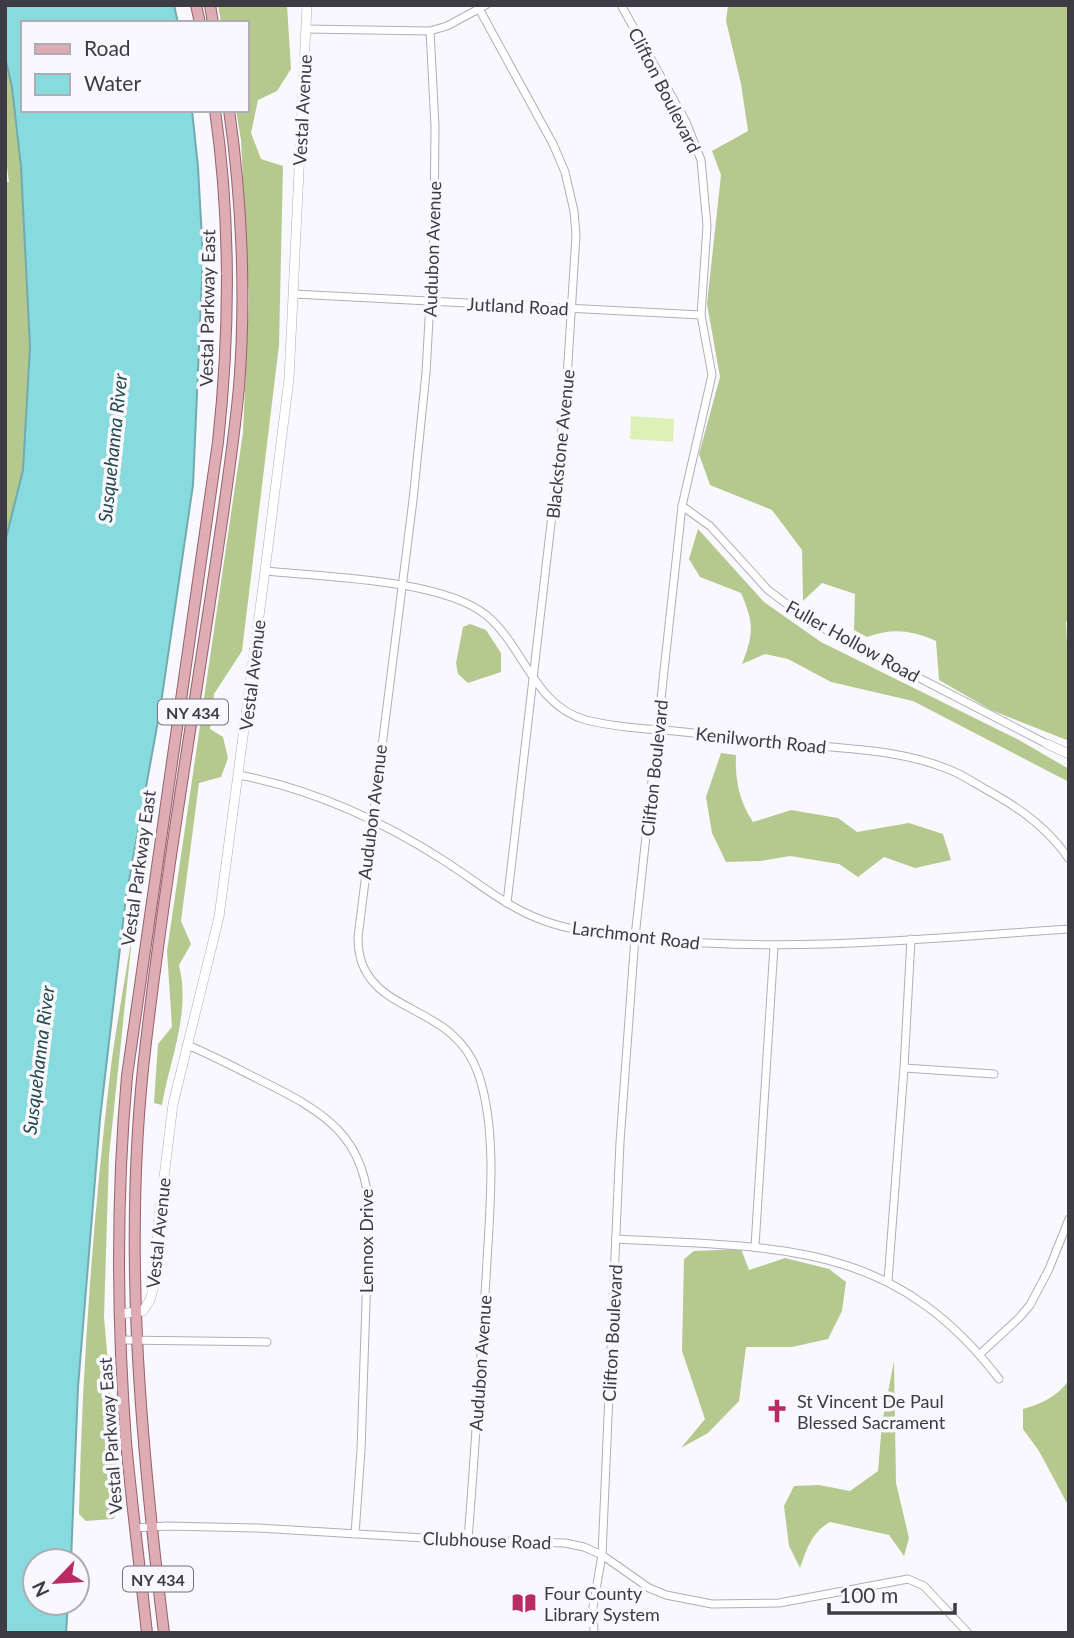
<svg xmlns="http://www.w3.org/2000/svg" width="1074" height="1638" font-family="Lato,sans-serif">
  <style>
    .green { fill: #ddf1b7 }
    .forest { fill: #b5c98f }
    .water { fill: #87dadd; stroke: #71abae; stroke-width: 2 }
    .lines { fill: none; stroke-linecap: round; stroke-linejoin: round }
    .minor-casing { stroke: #b0aebb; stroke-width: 9 }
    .tertiary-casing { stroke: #b0aebb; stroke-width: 10 }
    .primary-casing { stroke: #97606b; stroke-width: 12 }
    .minor { stroke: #fff; stroke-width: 7 }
    .tertiary { stroke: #fff; stroke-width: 9 }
    .primary { stroke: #deacb3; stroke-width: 10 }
    .labels { text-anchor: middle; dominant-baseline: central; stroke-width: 7; stroke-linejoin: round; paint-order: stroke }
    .shield { fill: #f9f8fe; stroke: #75747a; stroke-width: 2 }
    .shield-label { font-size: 16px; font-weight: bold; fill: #3d3c42 }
    .street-label { font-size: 18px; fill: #3d3c42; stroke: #f9f8fe }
    .poi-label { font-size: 18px; fill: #3d3c42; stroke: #f9f8fe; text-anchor: start }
    .water-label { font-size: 19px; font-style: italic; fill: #234a4c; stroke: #f9f8fe }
  </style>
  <rect width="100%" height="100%" fill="#f9f8fe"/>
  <polygon class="green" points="631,416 674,419 673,442 630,439"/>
  <g class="forest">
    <path d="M218,5h69l4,64 -14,22 -19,9 -7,33 10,26 22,7 -4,179 -37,306 -28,43 -4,35 13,8 5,21 -7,19 -22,6 -18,138 10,23 -12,21c12,48 -9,93 -17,140l-8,-2 4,-59 14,-17 -5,-76 76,-519 6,-133 -8,-159 -5,-30h11v-87h-26z"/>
    <path d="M728,5h341v614l-3,3 1,22 2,3v94l-78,-31 -52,-30 -3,-39c-25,-11 -44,-13 -69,-4l-13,-7 1,-36 -33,-11 -19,18 -1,-51 -30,-40 -62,-25 -11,-31 21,-77 -13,-73 14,-129 -9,-24 36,-20 -7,-47 -15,-63z"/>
    <polygon points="5,57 12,87 21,167 30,347 23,470 5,542 5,182 9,182 7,167 5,167"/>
    <path d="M698,529l66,73 57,40 198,98 50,29v13l-156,-81 -82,-19 -43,-23 -23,-5 -23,10c12,-31 12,-41 -1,-71l-41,-16 -11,-18z"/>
    <polygon points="470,624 486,630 501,653 501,672 468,683 458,674 456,663 463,627"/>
    <path d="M721,753l15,2c-1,25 3,46 17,67l38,-12 47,8 19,14 52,-9 34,11 8,26 -36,8 -31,-11 -26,20 -19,-13 -49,-8 -29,5 -35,1 -14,-29 -6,-36z"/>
    <path d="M133,928l-24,228 -5,161 17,193 -8,9 -27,2 -7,-7c3,-147 14,-294 31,-440 6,-49 16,-98 23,-146z"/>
    <polygon points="741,1249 749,1270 785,1258 829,1269 846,1282 842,1311 828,1339 792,1347 746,1347 739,1401 708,1433 681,1448 705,1419 682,1351 684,1259 694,1251"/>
    <path d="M894,1361l2,122 13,55 -5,18 -15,-21 -59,-13c-19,11 -23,27 -30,46l-11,-22 -5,-40 10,-20 25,-1 31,6 28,-20 4,-48z"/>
    <path d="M1069,1380v127l-30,-56 -16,-22v-20c18,-5 34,-12 46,-29z"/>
  </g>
  <polygon class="water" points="5,5 174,5 178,23 23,23 23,110 192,110 198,167 203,257 193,485 160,710 126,897 100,1119 78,1387 71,1561 35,1561 35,1603 68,1603 66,1633 5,1633 5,542 23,470 30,347 21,167 12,87 5,57"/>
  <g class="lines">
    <g class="minor-casing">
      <g id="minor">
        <polyline points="477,5 553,144 565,172 574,211 576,235 566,394 507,903"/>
        <polyline points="307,29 430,31 447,26 486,5"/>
        <path d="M430,31l5,95 -1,104 -8,143 -13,127 -55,437c0,10 1,21 6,31 22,47 91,40 114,105 21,60 11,143 8,206 -6,87 -11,174 -18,260"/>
        <polyline points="294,294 701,315"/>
        <polyline points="682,506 710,526 768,590 811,622 1047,744"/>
        <path d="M265,571c59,6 176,8 221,44 38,31 48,91 100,105 28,7 60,9 89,11 39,4 77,10 116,13 55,5 114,5 166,29 12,6 24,14 37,21 30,17 55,36 75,65"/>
        <path d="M239,775c72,14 143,46 204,85 33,21 63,47 99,60 34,13 74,15 110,19 138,14 278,-1 417,-10"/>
        <path d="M187,1045c25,10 49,23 73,35 63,31 107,56 109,133l-8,237 -6,84"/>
        <polyline points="904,1068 994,1074"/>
        <path d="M616,1239c159,9 277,0 383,140"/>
        <polyline points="755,1246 774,946"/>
        <polyline points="888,1281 904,1068 911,939"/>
        <polyline points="121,1340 267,1342"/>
        <polyline points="980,1354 1019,1318 1030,1305 1049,1269 1069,1219"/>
        <polyline points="135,1528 167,1526 258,1528 441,1539 565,1543 584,1547 602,1555 649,1588 666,1595 712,1604 779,1603 908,1579 924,1586 968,1633"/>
        <polyline points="594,1633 593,1607 602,1555 620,1142 635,937 682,506 712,375 701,315 707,226 701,160 686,122 621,5"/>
      </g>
    </g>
    <g class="tertiary-casing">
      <g id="tertiary">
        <polyline points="1047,744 1069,754"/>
        <polyline points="120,1314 143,1311 150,1300 154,1286 159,1217 173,1104 219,917 265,571 289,379 307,5"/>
      </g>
    </g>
    <g class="primary-casing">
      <g id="primary">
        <polyline points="196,5 200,23"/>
        <polyline points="210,5 213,23"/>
        <path d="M147,1633c-7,-64 -15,-127 -21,-191 -9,-122 -10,-244 1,-366l91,-634c12,-111 13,-221 -3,-332"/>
        <path d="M164,1633c-24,-196 -42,-394 -18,-591 17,-145 41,-290 63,-434 11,-74 23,-147 30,-221 7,-89 3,-188 -10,-277"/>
      </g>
    </g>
    <use href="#minor" class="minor"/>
    <use href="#tertiary" class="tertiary"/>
    <use href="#primary" class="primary"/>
  </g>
  <defs>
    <g id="church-bare" transform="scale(1.89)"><path d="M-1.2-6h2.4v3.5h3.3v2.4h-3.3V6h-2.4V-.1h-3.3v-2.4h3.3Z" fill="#b92c62" stroke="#f9f8fe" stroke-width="2.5" paint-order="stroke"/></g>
    <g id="library-bare" transform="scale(1.89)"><path d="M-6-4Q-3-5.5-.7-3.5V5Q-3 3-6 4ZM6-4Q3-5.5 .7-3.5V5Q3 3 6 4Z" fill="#b92c62" stroke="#f9f8fe" stroke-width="2.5" paint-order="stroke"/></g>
  </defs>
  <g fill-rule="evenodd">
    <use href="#church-bare" x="777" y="1411"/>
    <use href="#library-bare" x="524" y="1603"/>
  </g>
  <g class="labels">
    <g class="shield">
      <rect x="158" y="699.5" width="70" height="25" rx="5"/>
      <rect x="123" y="1566.5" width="70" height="25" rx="5"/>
    </g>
    <g class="shield-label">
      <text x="193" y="712">NY 434</text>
      <text x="158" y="1579">NY 434</text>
    </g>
    <g class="street-label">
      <text transform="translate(665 90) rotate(63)">Clifton Boulevard</text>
      <text transform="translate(302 110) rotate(-87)">Vestal Avenue</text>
      <text transform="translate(432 249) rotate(-88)">Audubon Avenue</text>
      <text transform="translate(518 306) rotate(3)">Jutland Road</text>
      <text transform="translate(207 308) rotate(-89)">Vestal Parkway East</text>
      <text transform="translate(560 444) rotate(-84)">Blackstone Avenue</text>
      <text transform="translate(853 641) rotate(29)">Fuller Hollow Road</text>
      <text transform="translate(252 675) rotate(-83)">Vestal Avenue</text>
      <text transform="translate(761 740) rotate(6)">Kenilworth Road</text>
      <text transform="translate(654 768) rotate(-84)">Clifton Boulevard</text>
      <text transform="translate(372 812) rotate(-83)">Audubon Avenue</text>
      <text transform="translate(138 868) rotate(-82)">Vestal Parkway East</text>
      <text transform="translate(636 935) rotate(7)">Larchmont Road</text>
      <text transform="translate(158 1233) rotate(-84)">Vestal Avenue</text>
      <text transform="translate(366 1241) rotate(-90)">Lennox Drive</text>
      <text transform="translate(612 1333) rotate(-87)">Clifton Boulevard</text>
      <text transform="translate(480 1363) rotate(-86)">Audubon Avenue</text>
      <text transform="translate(110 1436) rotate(-94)">Vestal Parkway East</text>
      <text transform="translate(487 1540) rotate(2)">Clubhouse Road</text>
    </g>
    <g class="poi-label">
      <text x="797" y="1401">St Vincent De Paul<tspan x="797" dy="21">Blessed Sacrament</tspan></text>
      <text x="544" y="1593">Four County<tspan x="544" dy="21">Library System</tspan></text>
    </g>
    <g class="water-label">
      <text transform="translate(112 448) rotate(-84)">Susquehanna River</text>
      <text transform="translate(38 1060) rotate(-83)">Susquehanna River</text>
    </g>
  </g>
  <rect width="1074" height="1638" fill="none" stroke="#3d3c42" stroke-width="14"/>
  <rect x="21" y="21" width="228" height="91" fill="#f9f8fe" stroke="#aeadb3" stroke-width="2"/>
  <rect x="35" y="44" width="35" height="10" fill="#deacb3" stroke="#aeadb3" stroke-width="2"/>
  <text x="84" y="56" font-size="21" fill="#3d3c42">Road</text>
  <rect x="35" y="74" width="35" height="21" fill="#87dadd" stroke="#aeadb3" stroke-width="2"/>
  <text x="84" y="91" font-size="21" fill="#3d3c42">Water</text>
  <g transform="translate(56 1582) rotate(245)"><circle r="33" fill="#f9f8fe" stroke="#aeadb3" stroke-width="2"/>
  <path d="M0-5L12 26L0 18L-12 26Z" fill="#b92c62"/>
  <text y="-10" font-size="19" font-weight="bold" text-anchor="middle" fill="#3d3c42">N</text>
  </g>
  <path d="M829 1603v10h126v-10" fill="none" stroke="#3d3c42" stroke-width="3.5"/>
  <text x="839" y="1603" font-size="21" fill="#3d3c42" stroke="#f9f8fe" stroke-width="5" paint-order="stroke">100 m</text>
</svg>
